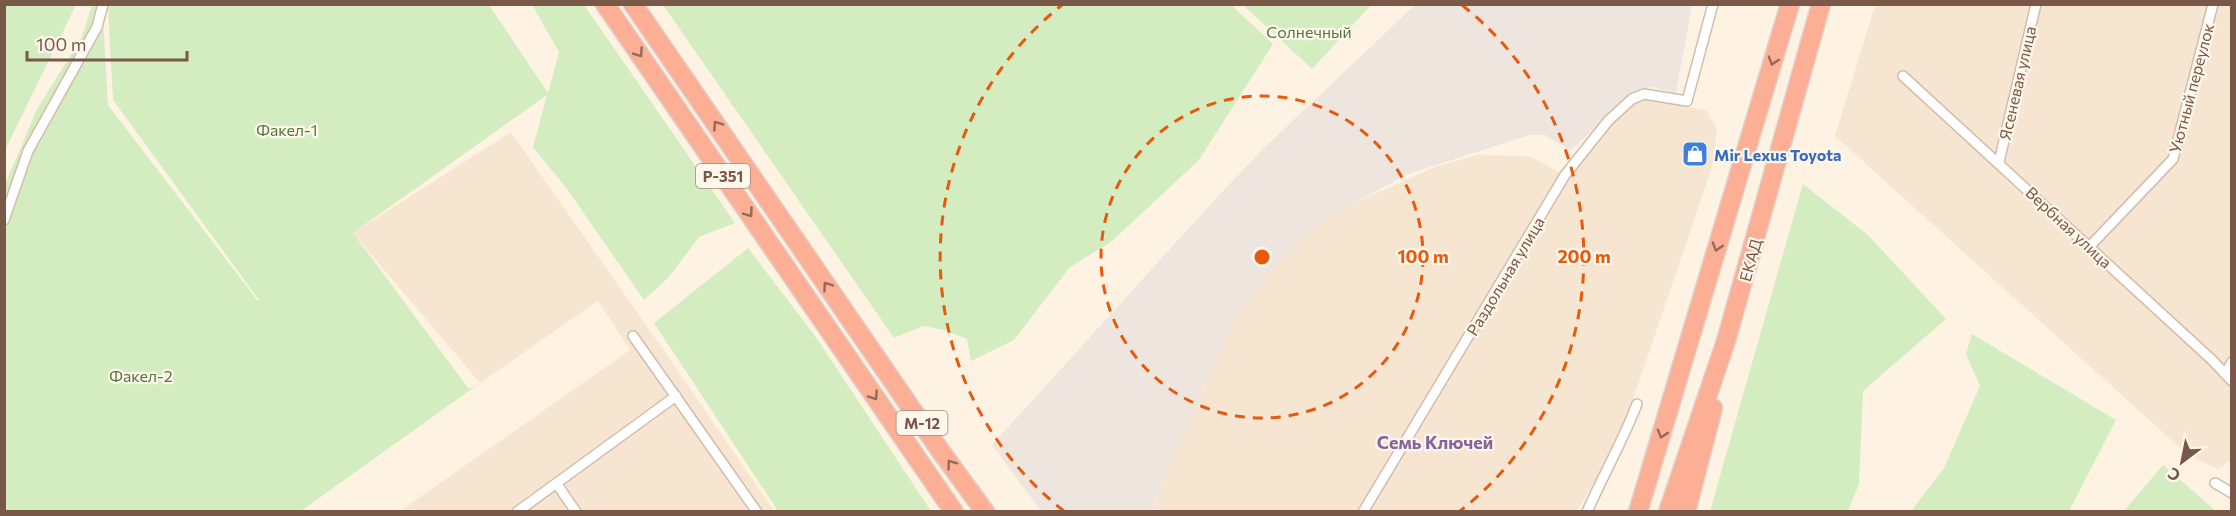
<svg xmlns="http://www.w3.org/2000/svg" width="2236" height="516" font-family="Commissioner,sans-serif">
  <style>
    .residential { fill: #f6e5d1 }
    .industrial { fill: #ede5de }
    .green { fill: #d3edc0 }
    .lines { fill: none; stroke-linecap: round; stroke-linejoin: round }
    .street-casing { stroke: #d3bcab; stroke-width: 12 }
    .highway-casing { stroke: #dcd4cf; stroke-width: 21 }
    .street { stroke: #fff; stroke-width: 9 }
    .highway { stroke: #fdaf95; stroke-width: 18 }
    .oneway { stroke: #936957 }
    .ring { fill: none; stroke: #e8590c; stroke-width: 3; stroke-dasharray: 10 8 }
    .labels { text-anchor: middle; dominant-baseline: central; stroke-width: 4.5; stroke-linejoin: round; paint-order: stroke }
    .shield { fill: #fff7eb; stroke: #a18878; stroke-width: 1.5 }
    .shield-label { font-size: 15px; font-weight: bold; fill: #795847 }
    .park-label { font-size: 16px; fill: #4e7a3b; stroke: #fff7eb }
    .street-label { font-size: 16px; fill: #795847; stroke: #fff7eb }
    .shop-label { font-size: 16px; font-weight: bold; fill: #366cbe; stroke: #fff7eb; text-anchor: start }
    .neighbourhood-label { font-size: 18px; font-weight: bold; fill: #88629d; stroke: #fff7eb }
    .centre { fill: #e8590c; stroke: #fff7eb; stroke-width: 3 }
    .ring-label { font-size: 18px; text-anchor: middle; font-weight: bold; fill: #e8590c; stroke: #fff7eb; stroke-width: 4.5; stroke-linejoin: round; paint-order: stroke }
  </style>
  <rect width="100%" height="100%" fill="#fef3e3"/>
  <g class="residential">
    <polygon points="1875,5 2231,5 2231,460 2218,469 2189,456 1835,136"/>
    <polygon points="1640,99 1706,110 1717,129 1712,167 1620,438 1577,511 1152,512 1169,464 1235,317 1275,264 1319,223 1352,204 1437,166 1477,155 1529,156 1559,172"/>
    <polygon points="511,132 660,345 774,511 400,511 630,350 598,301 480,383 353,233"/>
  </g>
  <polygon class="industrial" points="1415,5 1692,5 1676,93 1652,87 1639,89 1628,97 1571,150 1544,135 1529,135 1405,175 1319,223 1275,264 1235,317 1169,464 1152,511 1041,511 992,445 1219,195 1265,147"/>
  <g class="green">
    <polygon points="5,4 76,5 5,150 4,5"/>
    <polygon points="92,5 96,5 103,19 108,105 258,301 259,300 113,100 108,8 109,5 489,5 548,93 559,52 532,5 584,5 735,223 699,237 668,278 644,300 567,189 533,147 547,95 353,233 469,389 480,383 301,511 5,511 4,187 37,109 82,37"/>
    <polygon points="663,5 1231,5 1273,44 1199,160 1111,242 1070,267 1014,340 971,361 967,339 944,330 923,326 894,338"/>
    <polygon points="1243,5 1371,5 1312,69"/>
    <polygon points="1803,184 1868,235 1946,319 1863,391 1859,484 1848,511 1710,511"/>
    <polygon points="748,248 815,336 931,511 778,511 654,323"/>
    <polygon points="1972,334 2116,420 2069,511 1911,511 1944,468 1980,386 1966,354"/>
    <polygon points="2163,465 2216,511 2124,511"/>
  </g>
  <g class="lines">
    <g class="street-casing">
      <g id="street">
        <polyline points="1903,76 2212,360 2232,381"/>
        <polyline points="1999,162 2036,4"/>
        <polyline points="4,220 28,151 97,27 103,4"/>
        <polyline points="2090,246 2173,159 2213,4"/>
        <polyline points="633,336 757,512"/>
        <polyline points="2225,374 2232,362"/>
        <polyline points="2215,483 2232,493"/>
        <polyline points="557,484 576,512"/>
        <polyline points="517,512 676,396"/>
        <polyline points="1363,512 1565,175 1608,121 1632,99 1644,94 1687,101 1713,4"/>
        <path d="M1587,512c16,-37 36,-71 50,-108"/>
      </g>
    </g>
    <g class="highway-casing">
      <g id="highway">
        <polyline points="605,4 954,512"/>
        <polyline points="633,4 942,453 985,512"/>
        <polyline points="1638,512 1790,4"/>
        <polyline points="1668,512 1726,341 1821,4"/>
        <polyline points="1686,512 1713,408"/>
      </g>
    </g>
    <use href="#street" class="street"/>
    <use href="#highway" class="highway"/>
  </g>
  <defs><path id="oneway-chevron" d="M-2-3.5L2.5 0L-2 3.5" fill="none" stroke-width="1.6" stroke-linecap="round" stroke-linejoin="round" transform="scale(1.5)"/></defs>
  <g class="oneway">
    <use href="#oneway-chevron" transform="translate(639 53) rotate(55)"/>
    <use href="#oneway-chevron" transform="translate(1773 61) rotate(107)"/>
    <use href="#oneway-chevron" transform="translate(717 125) rotate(-125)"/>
    <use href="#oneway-chevron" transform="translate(749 213) rotate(55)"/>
    <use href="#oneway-chevron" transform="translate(1717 247) rotate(107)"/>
    <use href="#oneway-chevron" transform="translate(827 286) rotate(-125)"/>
    <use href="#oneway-chevron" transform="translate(874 396) rotate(56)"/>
    <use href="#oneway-chevron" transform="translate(1662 434) rotate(107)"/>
    <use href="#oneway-chevron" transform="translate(951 464) rotate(-126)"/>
  </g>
  <g class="ring">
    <circle cx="1262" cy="257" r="161"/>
    <path d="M1064 511A322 322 0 0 1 1062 5M1462 5A322 322 0 0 1 1460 511"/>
  </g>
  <defs>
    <g id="shop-square" transform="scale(1.35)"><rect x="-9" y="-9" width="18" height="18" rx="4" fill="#3f7fe0" stroke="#fff7eb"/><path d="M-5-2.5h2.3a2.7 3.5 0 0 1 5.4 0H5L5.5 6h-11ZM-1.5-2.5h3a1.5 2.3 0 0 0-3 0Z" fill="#fff"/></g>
  </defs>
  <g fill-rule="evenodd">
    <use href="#shop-square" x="1695" y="154"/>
  </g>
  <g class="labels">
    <g class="shield">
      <rect x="696" y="164" width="54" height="24" rx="4.5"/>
      <rect x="896.5" y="411" width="51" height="24" rx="4.5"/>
    </g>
    <g class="shield-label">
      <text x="723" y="176">Р-351</text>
      <text x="922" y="423">М-12</text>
    </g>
    <g class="park-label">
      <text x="1309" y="31">Солнечный</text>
      <text x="287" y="129">Факел-1</text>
      <text x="141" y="375">Факел-2</text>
    </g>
    <g class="street-label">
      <text transform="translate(2017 83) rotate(-77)">Ясеневая улица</text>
      <text transform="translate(2191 88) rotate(-75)">Уютный переулок</text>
      <text transform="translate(2069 227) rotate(43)">Вербная улица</text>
      <text transform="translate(1750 260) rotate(-74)">ЕКАД</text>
      <text transform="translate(1505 276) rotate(-59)">Раздольная улица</text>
    </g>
    <g class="shop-label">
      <text x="1714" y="154">Mir Lexus Toyota</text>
    </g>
    <g class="neighbourhood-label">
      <text x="1435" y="442">Семь Ключей</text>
    </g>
  </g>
  <circle cx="1262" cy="257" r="9" class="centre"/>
  <g class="ring-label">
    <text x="1423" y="263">100 m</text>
    <text x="1584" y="263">200 m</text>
  </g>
  <rect width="2236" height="516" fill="none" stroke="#795847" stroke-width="12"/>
  <g transform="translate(2182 462) rotate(212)" stroke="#fff7eb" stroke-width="4.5" paint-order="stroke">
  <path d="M0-4.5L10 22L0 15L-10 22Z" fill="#795847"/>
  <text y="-9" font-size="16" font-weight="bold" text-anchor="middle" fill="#795847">С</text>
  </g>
  <path d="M27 51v9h160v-9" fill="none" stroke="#795847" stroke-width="3"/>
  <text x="36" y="51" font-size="18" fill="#795847" stroke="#fff7eb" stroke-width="4.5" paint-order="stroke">100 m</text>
</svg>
